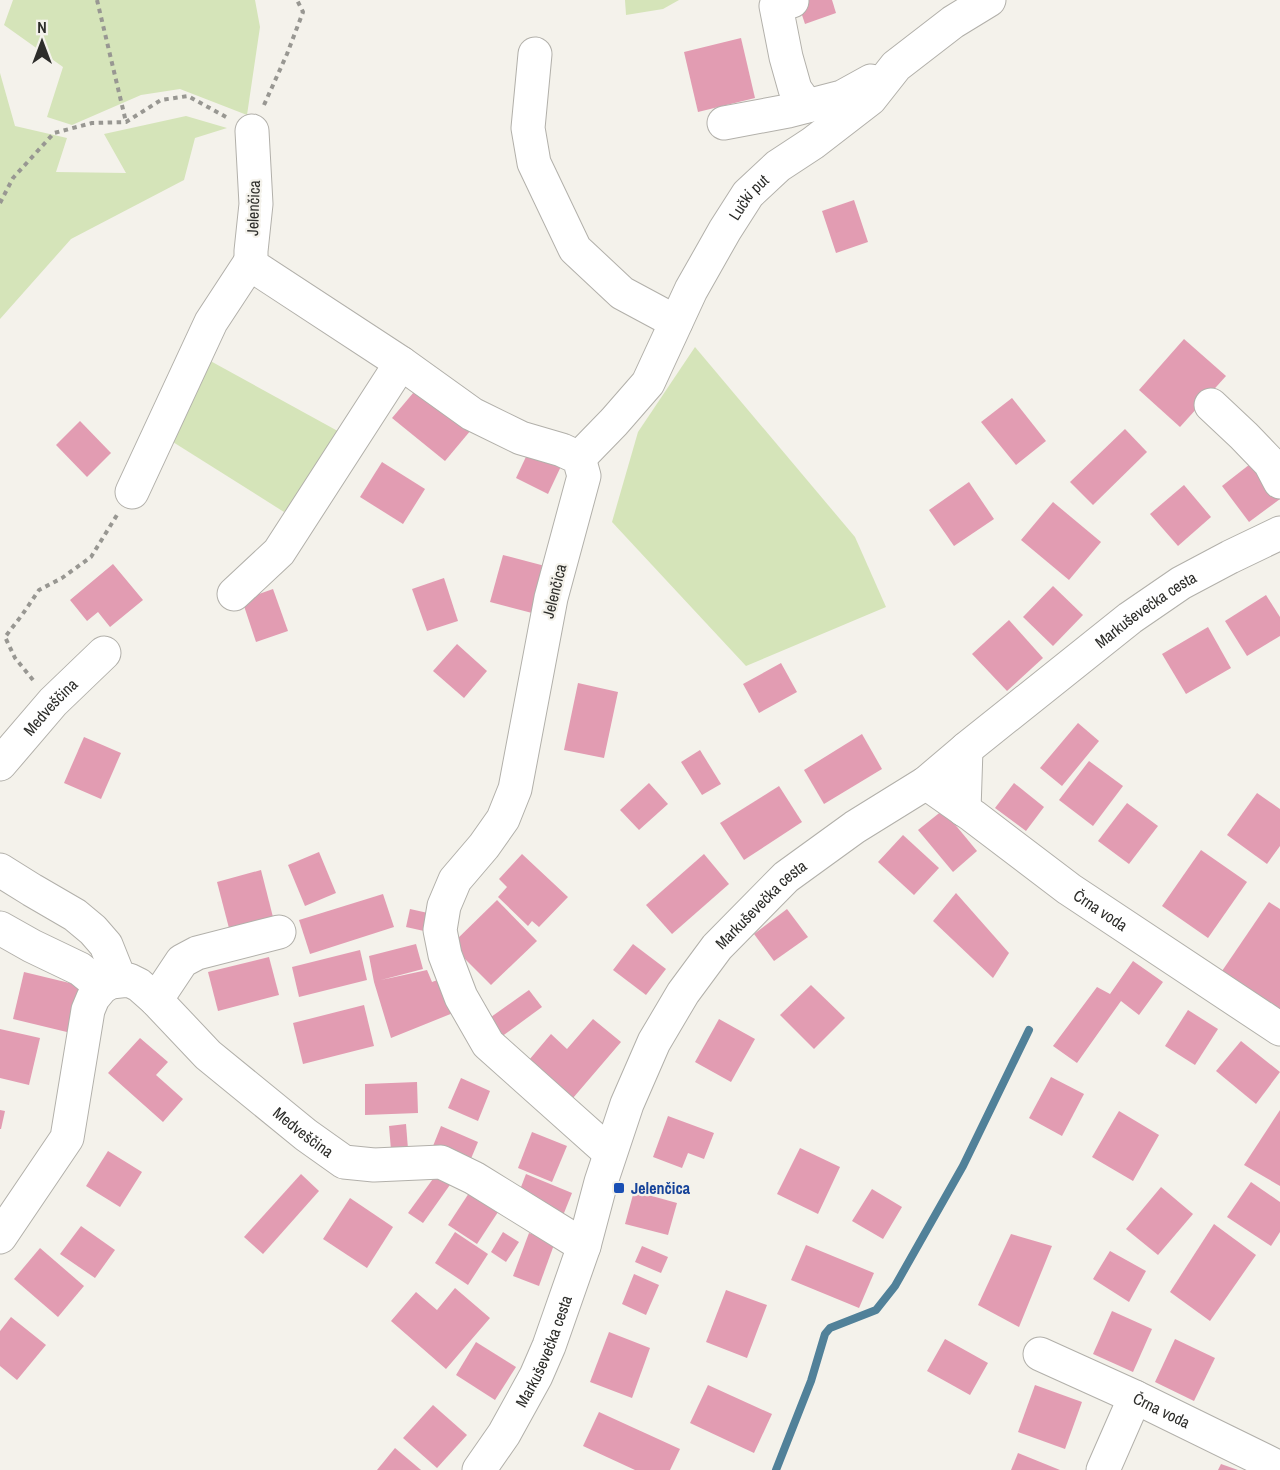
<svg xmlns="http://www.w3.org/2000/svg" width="1280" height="1470" font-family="'Archivo Narrow',sans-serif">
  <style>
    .green { fill: #d5e4b9 }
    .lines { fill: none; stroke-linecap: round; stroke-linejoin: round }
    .stream { stroke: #518199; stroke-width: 8 }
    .building { fill: #e29cb2 }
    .minor-casing { stroke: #b2b0aa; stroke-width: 35 }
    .major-casing { stroke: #b2b0aa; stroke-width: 35 }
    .path { stroke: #989792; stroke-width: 4; stroke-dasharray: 4.5 4.5; stroke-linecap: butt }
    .minor { stroke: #fff; stroke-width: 33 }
    .major { stroke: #fff; stroke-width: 33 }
    .transit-dot { fill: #1a4fb4; stroke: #f4f2eb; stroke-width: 2 }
    .labels { text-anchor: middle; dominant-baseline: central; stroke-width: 4.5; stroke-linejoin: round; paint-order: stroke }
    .street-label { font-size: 16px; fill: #2d2d2a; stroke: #f4f2eb }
    .transit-label { font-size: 16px; font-weight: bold; fill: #164399; stroke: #f4f2eb; text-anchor: start }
  </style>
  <rect width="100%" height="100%" fill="#f4f2eb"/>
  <g class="green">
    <polygon points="13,0 255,0 260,27 247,115 180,89 141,95 72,125 47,117 63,67 4,25"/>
    <polygon points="625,0 679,0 663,9 626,15"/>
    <polygon points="0,73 15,126 67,138 56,172 126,173 104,134 186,116 227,128 195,138 184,180 71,239 0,319"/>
    <polygon points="695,347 855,537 886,607 746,666 612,522 638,432"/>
    <polygon points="205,358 345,435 284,512 165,437"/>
  </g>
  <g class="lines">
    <polyline class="stream" points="776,1470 811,1381 825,1334 830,1328 876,1310 895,1286 963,1166 1029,1030"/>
  </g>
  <g class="building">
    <polygon points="797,0 832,0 836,13 805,24"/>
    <polygon points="741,38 755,98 698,112 684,52"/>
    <polygon points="854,200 868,242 836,253 822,211"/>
    <polygon points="1184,339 1226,376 1180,427 1139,390"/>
    <polygon points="419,386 471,430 445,461 392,418"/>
    <polygon points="1012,398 1046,441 1016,465 981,422"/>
    <polygon points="80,421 111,453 87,477 56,445"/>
    <polygon points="1125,429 1147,452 1093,505 1070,482"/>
    <polygon points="531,446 563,462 548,494 516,478"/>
    <polygon points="1254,461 1280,495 1280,499 1249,522 1222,486"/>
    <polygon points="382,462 425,489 403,524 360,497"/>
    <polygon points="969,482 994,519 954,546 929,510"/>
    <polygon points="1184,485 1211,517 1178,546 1150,514"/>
    <polygon points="1053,502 1101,542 1069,580 1021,540"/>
    <polygon points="503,555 545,566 532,613 490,602"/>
    <polygon points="113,564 143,600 110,627 98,612 87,621 70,600"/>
    <polygon points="444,578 458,621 427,631 412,589"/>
    <polygon points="1053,586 1083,615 1053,646 1023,617"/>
    <polygon points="273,589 288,631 256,642 242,600"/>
    <polygon points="1266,595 1280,617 1280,636 1247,656 1225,621"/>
    <polygon points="1009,620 1043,658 1007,691 972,654"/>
    <polygon points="1208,627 1231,668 1186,694 1162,654"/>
    <polygon points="457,644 487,671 464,698 433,671"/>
    <polygon points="781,663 797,692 759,713 743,684"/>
    <polygon points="578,683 618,692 604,758 564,750"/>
    <polygon points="1078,723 1099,741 1062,786 1040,768"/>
    <polygon points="862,734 882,769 824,804 804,770"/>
    <polygon points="84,737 121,753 101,799 64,783"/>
    <polygon points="700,750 721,784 702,795 681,762"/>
    <polygon points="1089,761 1123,786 1093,826 1059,800"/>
    <polygon points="649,783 668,804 639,830 620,810"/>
    <polygon points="1014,783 1044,807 1026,831 995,808"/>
    <polygon points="779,786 802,822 744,860 720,823"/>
    <polygon points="1257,793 1280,809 1280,846 1267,864 1227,835"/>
    <polygon points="1127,803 1158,826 1129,864 1098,841"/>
    <polygon points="943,810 977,851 953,872 918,830"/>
    <polygon points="903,835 939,868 914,895 878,862"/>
    <polygon points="1201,850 1247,882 1208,938 1162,906"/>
    <polygon points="319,852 336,893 305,906 288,865"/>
    <polygon points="522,854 568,897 539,927 532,921 528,926 498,897 507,887 499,879"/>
    <polygon points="704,854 729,884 672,934 646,905"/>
    <polygon points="261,870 274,921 230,932 217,882"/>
    <polygon points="956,893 1009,953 993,978 933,921"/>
    <polygon points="383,894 394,927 310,954 299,920"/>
    <polygon points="497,900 537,941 491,985 451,945"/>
    <polygon points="1269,902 1280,909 1280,1016 1220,974"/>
    <polygon points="410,909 428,913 424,931 406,927"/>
    <polygon points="787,909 808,937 774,961 754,934"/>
    <polygon points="416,944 423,969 381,980 427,970 432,982 440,979 453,1013 391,1038 374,982 369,956"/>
    <polygon points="633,944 666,969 646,995 613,970"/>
    <polygon points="360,950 367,980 299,997 292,967"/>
    <polygon points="269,957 279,995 218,1011 208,972"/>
    <polygon points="1133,961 1163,982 1139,1015 1121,1001 1077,1063 1053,1046 1097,987 1110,994"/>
    <polygon points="24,972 82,986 71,1033 13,1019"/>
    <polygon points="811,985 845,1018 814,1049 780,1015"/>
    <polygon points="529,990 542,1007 497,1040 484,1022"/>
    <polygon points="364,1005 374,1046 303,1064 293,1023"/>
    <polygon points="1188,1010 1218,1029 1195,1065 1165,1046"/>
    <polygon points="593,1019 621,1042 573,1098 529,1060 551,1034 567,1049"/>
    <polygon points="719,1019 755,1039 731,1082 695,1062"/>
    <polygon points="0,1029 40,1038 29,1085 0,1078"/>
    <polygon points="140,1038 168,1062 156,1075 183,1099 163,1122 108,1073"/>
    <polygon points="1241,1041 1280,1072 1256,1104 1216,1071"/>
    <polygon points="1051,1077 1084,1094 1062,1136 1029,1118"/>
    <polygon points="461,1078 490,1091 478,1121 448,1108"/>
    <polygon points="417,1082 418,1113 365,1115 365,1084"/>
    <polygon points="0,1110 5,1111 1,1129 0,1129"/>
    <polygon points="1280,1110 1280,1186 1244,1165"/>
    <polygon points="1119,1111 1159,1135 1133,1181 1092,1157"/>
    <polygon points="668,1116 714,1133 704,1159 688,1153 682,1168 653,1157"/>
    <polygon points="406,1124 408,1149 391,1150 389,1126"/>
    <polygon points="441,1126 478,1142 470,1161 433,1146"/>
    <polygon points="532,1132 567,1146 552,1182 518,1168"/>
    <polygon points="800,1148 840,1167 818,1214 777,1194"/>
    <polygon points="108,1151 142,1172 120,1207 86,1186"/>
    <polygon points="438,1172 452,1182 423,1223 408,1213"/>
    <polygon points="301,1174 319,1191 263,1254 244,1237"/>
    <polygon points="526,1174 572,1193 562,1218 516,1200"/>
    <polygon points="1251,1182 1280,1202 1280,1232 1271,1246 1227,1217"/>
    <polygon points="1161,1187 1193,1214 1158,1255 1126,1229"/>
    <polygon points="872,1189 902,1207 883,1239 852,1221"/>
    <polygon points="634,1191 677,1203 668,1235 625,1224"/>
    <polygon points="469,1193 498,1212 477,1244 448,1225"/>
    <polygon points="350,1198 393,1227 367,1268 323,1239"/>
    <polygon points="1214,1224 1256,1255 1210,1321 1170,1292"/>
    <polygon points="81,1226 115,1250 95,1278 60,1254"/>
    <polygon points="455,1232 488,1254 468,1285 435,1263"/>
    <polygon points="503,1232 519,1242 506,1262 491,1252"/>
    <polygon points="529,1233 555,1242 539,1286 513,1276"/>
    <polygon points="1011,1234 1052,1246 1019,1327 978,1305"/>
    <polygon points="806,1245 874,1273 859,1308 791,1280"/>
    <polygon points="642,1246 668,1257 661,1273 635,1262"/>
    <polygon points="40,1248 84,1286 58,1317 14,1279"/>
    <polygon points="1110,1251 1146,1271 1129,1302 1093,1279"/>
    <polygon points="634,1274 659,1285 646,1315 622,1304"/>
    <polygon points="455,1288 490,1318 446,1369 391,1321 416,1292 437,1310"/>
    <polygon points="726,1290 767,1305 747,1358 706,1342"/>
    <polygon points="1112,1311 1152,1329 1133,1372 1093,1354"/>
    <polygon points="11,1317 46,1345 17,1380 0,1366 0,1331"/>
    <polygon points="609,1332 650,1348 632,1398 590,1382"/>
    <polygon points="945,1339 988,1363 970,1395 927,1371"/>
    <polygon points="1175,1339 1215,1358 1194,1401 1155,1382"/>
    <polygon points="476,1342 516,1367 495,1400 456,1375"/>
    <polygon points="708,1385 772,1414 754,1453 690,1423"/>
    <polygon points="1035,1385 1082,1402 1065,1449 1018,1432"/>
    <polygon points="433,1405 467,1435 437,1468 403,1438"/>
    <polygon points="599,1412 680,1449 670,1470 635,1470 583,1446"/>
    <polygon points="395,1448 421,1470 377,1470"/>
    <polygon points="1018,1453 1060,1470 1011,1470"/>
    <polygon points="1221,1464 1238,1470 1218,1470"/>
  </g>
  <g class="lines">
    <g class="minor-casing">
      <g id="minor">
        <polyline points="792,1 776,6 786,57 795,89 807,106"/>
        <polyline points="535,54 528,128 534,163 575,249 622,293 676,322"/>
        <polyline points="724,123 788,111 842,97 871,81"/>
        <polyline points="252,131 256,204 251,251 251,261 256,268 401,363 472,414 521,438 562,450 579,458 584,476 551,598 515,789 503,819 484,846 455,880 444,906 440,930 445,955 461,997 488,1044 610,1153"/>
        <polyline points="1211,405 1244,436 1270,463 1280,482"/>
        <path id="s1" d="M579,458l35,-36 34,-39 43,-93 34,-60 23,-36 30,-28 35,-23 57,-44 26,-33 57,-44 36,-22"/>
        <polyline points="132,492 211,322 251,261"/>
        <polyline points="234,594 279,552 401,363"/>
        <path id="s2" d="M0,764l53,-62 51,-49"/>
        <path id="s3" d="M926,783l47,33 96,73 211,140"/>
        <polyline points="964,810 966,749"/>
        <polyline points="0,870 32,890 75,915 93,930 106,945 120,980"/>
        <polyline points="0,928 32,946 80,969 102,987"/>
        <polyline points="156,1000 182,961 197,953 279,932"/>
        <path id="s4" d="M0,1237l67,-99 21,-128 5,-12 9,-11 9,-5 18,-2 10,5 17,15 52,55 98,80 38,27 30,3 67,-3 33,16 110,68"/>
        <path id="s5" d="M1040,1354l95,43 145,71"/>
        <polyline points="1103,1470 1135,1397"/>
      </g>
    </g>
    <g class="major-casing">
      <g id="major">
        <path id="s6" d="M479,1470l25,-36 32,-58 13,-30 35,-100 17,-64 26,-78 27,-62 29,-49 34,-46 69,-70 69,-50 71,-44 40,-34 164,-131 51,-35 49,-26 50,-24"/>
      </g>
    </g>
    <g class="path">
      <polyline points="97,0 126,122"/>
      <polyline points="264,105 287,54 303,12 297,0"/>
      <polyline points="0,203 13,178 54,133 92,123 126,122 161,100 188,96 226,117"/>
      <polyline points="33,680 15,658 5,637 22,615 39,590 62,578 91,557 117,515"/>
    </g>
    <use href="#minor" class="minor"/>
    <use href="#major" class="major"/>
  </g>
  <rect class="transit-dot" x="613" y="1182" width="12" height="12" rx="3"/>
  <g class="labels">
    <g class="street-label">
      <text stroke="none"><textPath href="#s1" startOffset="314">Lučki put</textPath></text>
      <text transform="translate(253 208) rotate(-88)">Jelenčica</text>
      <text transform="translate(554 591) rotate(-76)">Jelenčica</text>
      <text stroke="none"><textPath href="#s6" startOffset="1126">Markuševečka cesta</textPath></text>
      <text stroke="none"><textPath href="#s2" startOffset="76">Medveščina</textPath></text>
      <text stroke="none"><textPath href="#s6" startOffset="640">Markuševečka cesta</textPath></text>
      <text stroke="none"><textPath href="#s3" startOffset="216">Črna voda</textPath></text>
      <text stroke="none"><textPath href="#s4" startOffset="537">Medveščina</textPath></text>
      <text stroke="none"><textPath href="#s6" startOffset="136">Markuševečka cesta</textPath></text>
      <text stroke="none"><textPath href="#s5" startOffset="134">Črna voda</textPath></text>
    </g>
    <g class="transit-label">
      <text x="631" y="1188">Jelenčica</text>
    </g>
  </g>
  <g transform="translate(42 42)" stroke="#f4f2eb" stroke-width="4.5" paint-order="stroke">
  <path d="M0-4.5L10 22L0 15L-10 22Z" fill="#2d2d2a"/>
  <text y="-9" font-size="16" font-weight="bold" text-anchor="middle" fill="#2d2d2a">N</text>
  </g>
</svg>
